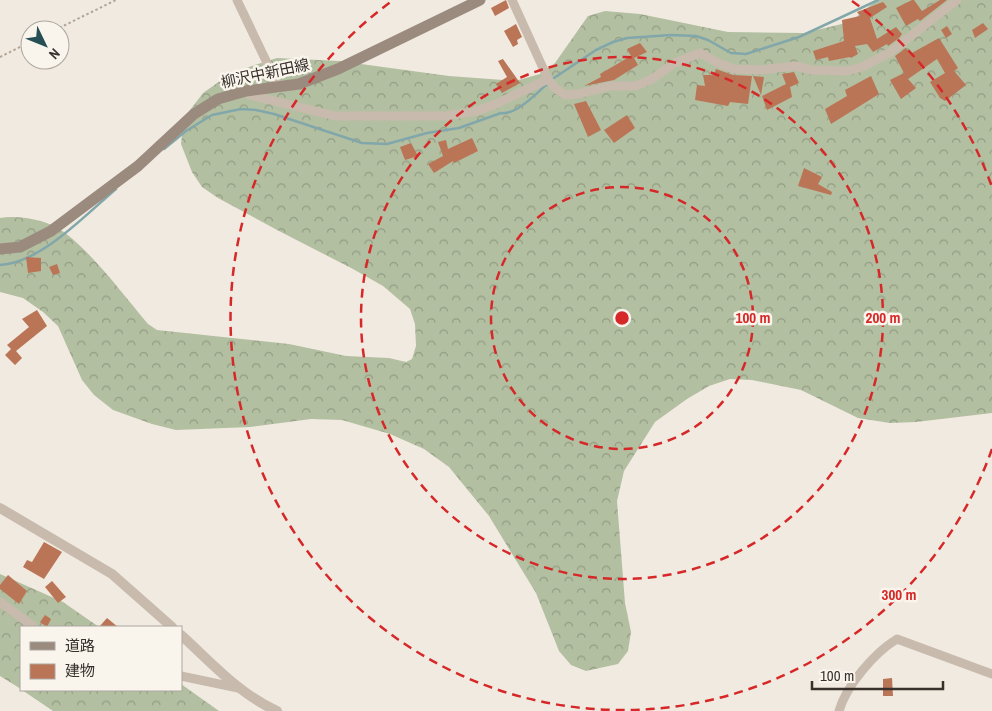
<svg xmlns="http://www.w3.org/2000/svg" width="992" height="711" font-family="'Archivo Narrow','Noto Sans JP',sans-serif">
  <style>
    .forest { fill: url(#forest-crowns) }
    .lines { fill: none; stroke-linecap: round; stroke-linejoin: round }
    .stream { stroke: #82a7ab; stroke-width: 2.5 }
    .building { fill: #ba7456 }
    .path { stroke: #b4a597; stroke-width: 2; stroke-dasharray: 2.5 2.5; stroke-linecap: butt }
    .minor { stroke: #c8bbad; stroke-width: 9 }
    .tertiary { stroke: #c8bbad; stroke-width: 10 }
    .secondary { stroke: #9b8b7f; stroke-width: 11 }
    .ring { fill: none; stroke: #d62828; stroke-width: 2.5; stroke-dasharray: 9 6 }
    .labels { text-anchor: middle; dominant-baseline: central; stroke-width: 5; stroke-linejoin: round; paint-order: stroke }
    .street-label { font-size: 15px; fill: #37302b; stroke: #f9f4ec }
    .centre { fill: #d62828; stroke: #f9f4ec; stroke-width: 2.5 }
    .ring-label { font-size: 15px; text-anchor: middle; font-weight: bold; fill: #d62828; stroke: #f9f4ec; stroke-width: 5; stroke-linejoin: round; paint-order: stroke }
  </style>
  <defs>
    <pattern id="forest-crowns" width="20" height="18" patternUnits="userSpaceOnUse" patternTransform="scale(1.25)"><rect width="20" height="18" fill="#b3bfa1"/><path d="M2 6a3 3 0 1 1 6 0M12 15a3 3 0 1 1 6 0" fill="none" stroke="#929c83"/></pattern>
  </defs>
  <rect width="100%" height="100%" fill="#f1eae0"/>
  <g class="forest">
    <path d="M877,0h115v413l-76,9 -26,1 -32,-5 -57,-28 -49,-10 -22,-1 -21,7 -22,13 -32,23 -31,49 -7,30 8,102 6,29 -3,19 -10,13 -32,7 -15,-6 -12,-14 -23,-58 -47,-77 -40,-49 -25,-18 -34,-15 -48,-14 -31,-1 -61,8 -74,3 -24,-6 -39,-14 -19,-15 -12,-15 -24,-54 -15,-14 -20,-14 -23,-6v-74c17,-3 40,1 56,9 31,18 68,69 92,97l9,6 132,14 57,12 43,2 17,4 6,-3 4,-13 -1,-22 -5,-15 -27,-23 -30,-17 -74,-38 -61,-33 -16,-11 -10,-15 -11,-28 3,-26 19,-25 30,-21 44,-14 62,3 110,15 66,5 25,-7 15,-11 33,-47 17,-5 35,3 88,18 76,1 46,-11z"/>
    <polygon points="0,574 63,602 99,627 21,627 21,689 0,676"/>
    <polygon points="181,684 219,711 53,711 22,690 181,690"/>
  </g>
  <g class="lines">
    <g class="stream">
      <polyline points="551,80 596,50 613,42 627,38 671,35 696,36 708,40 731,53 746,54 799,37 878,0"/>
      <path d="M164,149l22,-18 26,-16 29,-6 15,1 18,4 88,29 25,1 40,-11 32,-5 42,-15c15,2 35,-19 46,-29"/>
      <path d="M0,265c41,-2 85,-50 116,-76"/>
    </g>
  </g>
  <g class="building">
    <polygon points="506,0 509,8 495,16 491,8"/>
    <polygon points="912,0 914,0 922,11 940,0 947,0 920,21 918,19 906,26 896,8"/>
    <polygon points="883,2 887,7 870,18 877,39 896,27 902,34 899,38 888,46 887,44 873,52 867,44 855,46 858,54 851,58 850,57 829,61 828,57 816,60 813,51 844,41 842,20 860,16 857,12"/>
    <polygon points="983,23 988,29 975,38 972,30"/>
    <polygon points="516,24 522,37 517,40 518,44 513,47 504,31"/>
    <polygon points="947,26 952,34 946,38 941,30"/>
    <polygon points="939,38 958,68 954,71 966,85 945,101 940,98 930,82 945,73 937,59 908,79 916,88 901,99 890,80 904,73 895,56 906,48 910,54"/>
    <polygon points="640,43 647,52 634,58 638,65 614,80 584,86 601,77 600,74 631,56 627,49"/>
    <polygon points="503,59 520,83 502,93 496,84 507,77 498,61"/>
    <polygon points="716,69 733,75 752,76 748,104 730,102 728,106 695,100 697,85 705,86 703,75 714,75"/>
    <polygon points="794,72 799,83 790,87 792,97 767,110 762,96 786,84 782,74"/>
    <polygon points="753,76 764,77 761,95"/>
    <polygon points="871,76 879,94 831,124 825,109 847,96 845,90"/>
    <polygon points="586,101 601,130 588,137 574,104"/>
    <polygon points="627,115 635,128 614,143 604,130"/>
    <polygon points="472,138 478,151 454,163 453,161 434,173 428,164 443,156 438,142 446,140 448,149"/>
    <polygon points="411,143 418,156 405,160 400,147"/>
    <polygon points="804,168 822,177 818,184 832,192 831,195 798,186"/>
    <polygon points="26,257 41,258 41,271 28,273"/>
    <polygon points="57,264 60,273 53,275 49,267"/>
    <polygon points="37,310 47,326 16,351 22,358 15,365 5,355 11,349 7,345 29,327 22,319"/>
    <polygon points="44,542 62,552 44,579 23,567 27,560 32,562"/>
    <polygon points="8,575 27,591 19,604 0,589 0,585"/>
    <polygon points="52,581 66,597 58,603 45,587"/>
    <polygon points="45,615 51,619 47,627 40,622"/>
    <polygon points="107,618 118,627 99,627"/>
    <polygon points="892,678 893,696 883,696 883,679"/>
  </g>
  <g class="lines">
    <g class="path">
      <polyline points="55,30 116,0"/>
      <polyline points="0,57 30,42"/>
    </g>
    <g class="minor">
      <polyline points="237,0 279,88"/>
      <polyline points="512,0 548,79 555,88 565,95 578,94 610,86 636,86 652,79 673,64 700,53 718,63 734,69 760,70 795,66 812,70 847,71 862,67 889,53 957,0"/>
      <polyline points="246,91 250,95 335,116 446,116 477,111 496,104 548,79"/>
      <polyline points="0,602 34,627"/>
      <polyline points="181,676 238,688"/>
      <path d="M839,711c7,-25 35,-58 58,-72l95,35"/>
    </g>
    <g class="tertiary">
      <polyline points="0,508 112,574 172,627"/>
      <path d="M181,635c31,28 58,59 96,76"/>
    </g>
    <polyline class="secondary" points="0,249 20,247 51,231 138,166 194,114 218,99 246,91 299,84 338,69 480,0"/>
  </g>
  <g class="ring">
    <circle cx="622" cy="318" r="131"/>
    <circle cx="622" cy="318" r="261"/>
    <path d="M992 449A392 392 0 1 1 392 1M852 1A392 392 0 0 1 992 187"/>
  </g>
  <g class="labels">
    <g class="street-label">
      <text transform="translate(265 73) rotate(-12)">柳沢中新田線</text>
    </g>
  </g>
  <circle cx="622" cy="318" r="8" class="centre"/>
  <g class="ring-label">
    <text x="753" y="323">100 m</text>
    <text x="883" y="323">200 m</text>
    <text x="899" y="600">300 m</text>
  </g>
  <rect x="20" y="626" width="162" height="65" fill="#f9f4ec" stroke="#aba69f"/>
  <rect x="30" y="642" width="25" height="8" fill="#9b8b7f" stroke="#aba69f"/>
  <text x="65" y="651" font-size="15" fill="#37302b">道路</text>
  <rect x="30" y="664" width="25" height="15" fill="#ba7456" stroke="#aba69f"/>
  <text x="65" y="676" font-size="15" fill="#37302b">建物</text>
  <g transform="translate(45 45) rotate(133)"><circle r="24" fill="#f9f4ec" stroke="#aba69f"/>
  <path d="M0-4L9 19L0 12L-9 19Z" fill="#254e55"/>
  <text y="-8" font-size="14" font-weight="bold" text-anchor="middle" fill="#37302b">N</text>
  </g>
  <path d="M812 681v8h131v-8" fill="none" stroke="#37302b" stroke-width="2.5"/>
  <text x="820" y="681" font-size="15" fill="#37302b" stroke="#f9f4ec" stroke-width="4" paint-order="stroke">100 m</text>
</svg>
